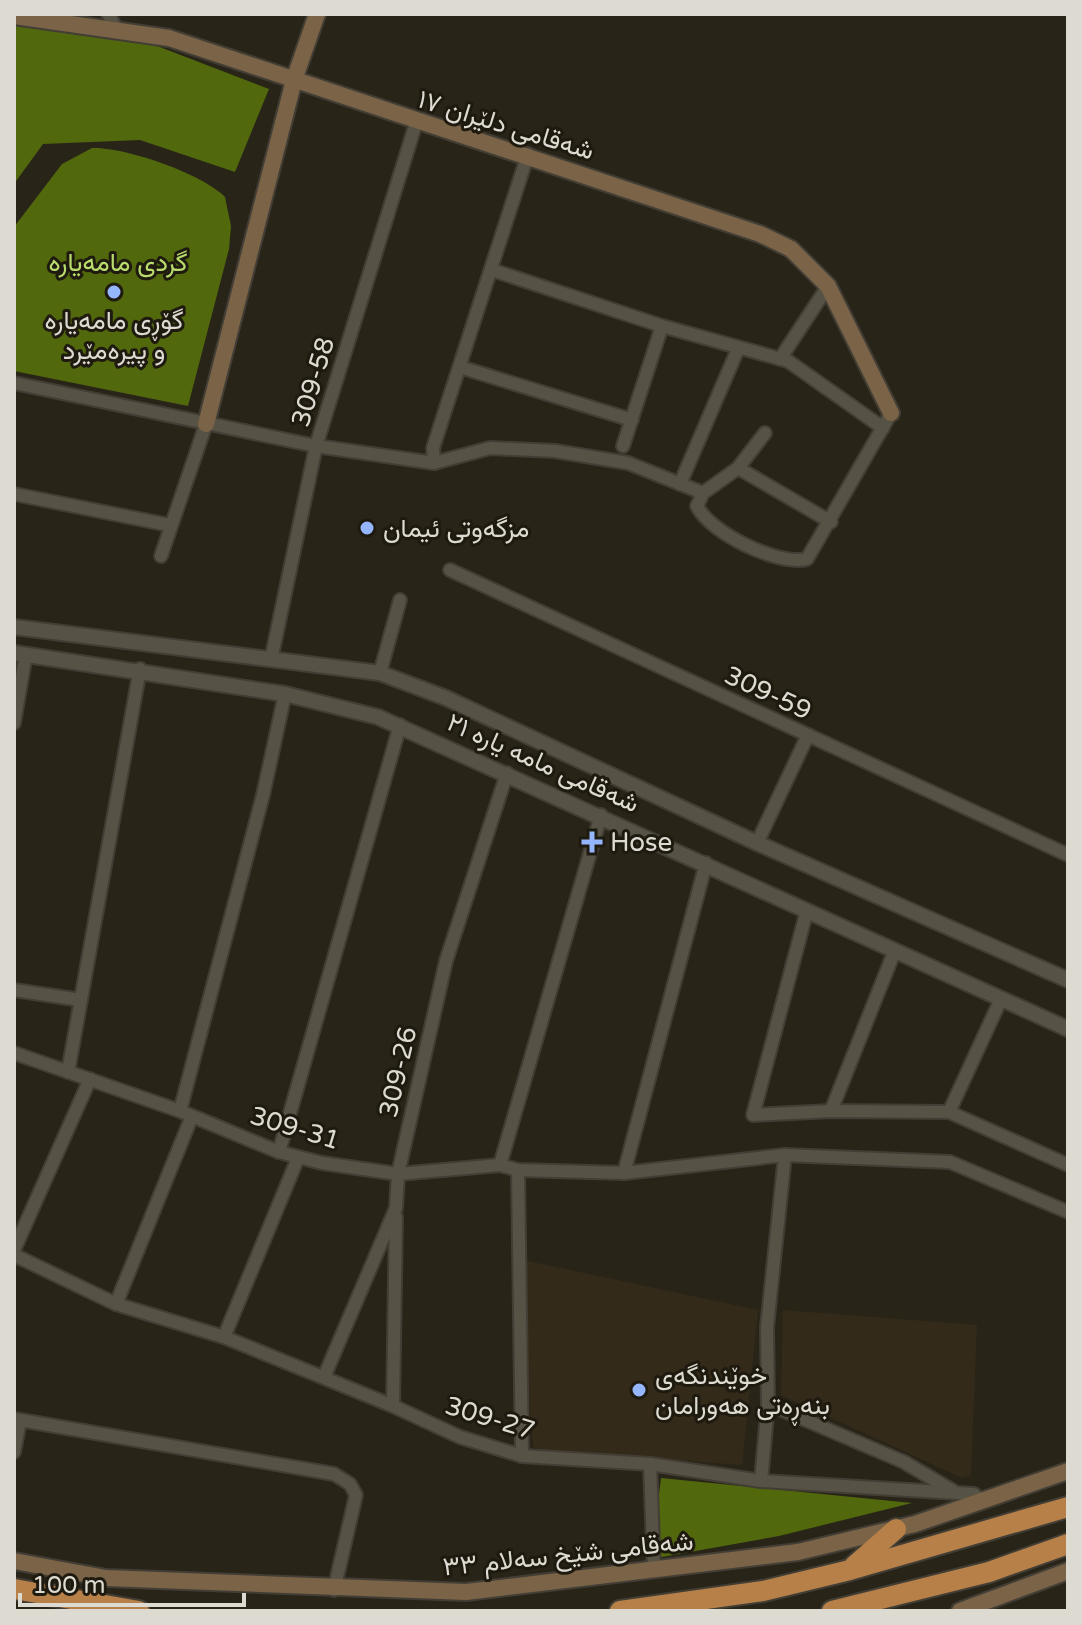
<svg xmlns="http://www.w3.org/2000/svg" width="1082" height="1625" font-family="'Varela Round',Vazirmatn,sans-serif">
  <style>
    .education { fill: #342a1a }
    .forest { fill: #51680c }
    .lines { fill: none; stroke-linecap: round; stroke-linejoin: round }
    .minor-casing { stroke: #423e35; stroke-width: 16 }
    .tertiary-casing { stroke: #423e35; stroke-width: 18 }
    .secondary-casing { stroke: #423e35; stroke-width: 20 }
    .trunk-casing { stroke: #423e35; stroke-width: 24 }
    .minor { stroke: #565245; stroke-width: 12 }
    .tertiary { stroke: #565245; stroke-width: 14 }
    .secondary { stroke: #7a6346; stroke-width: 16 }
    .trunk { stroke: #b78048; stroke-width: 20 }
    .poi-dot { fill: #95b6fd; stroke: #1f1a0f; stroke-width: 3 }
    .labels { text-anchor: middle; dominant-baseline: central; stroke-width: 6; stroke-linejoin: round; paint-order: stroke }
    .street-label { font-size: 26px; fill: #dddad2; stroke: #1f1a0f }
    .park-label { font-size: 26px; fill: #b9dc6d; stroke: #1f1a0f }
    .poi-label { font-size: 26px; fill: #dddad2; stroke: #1f1a0f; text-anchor: start }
  </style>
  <rect width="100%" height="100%" fill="#282418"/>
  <g class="education">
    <polygon points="528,1261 758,1310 742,1465 543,1451 533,1447 525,1337 524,1262"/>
    <polygon points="783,1310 977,1325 971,1475 962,1478 781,1395"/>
  </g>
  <g class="forest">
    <polygon points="14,14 74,14 269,89 235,172 140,140 43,144 14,184"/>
    <path d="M92,148c33,-1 109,25 133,49l6,29 -2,23 -41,157 -174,-35v-144l48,-63z"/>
    <polygon points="661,1478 912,1503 779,1536 651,1559"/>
  </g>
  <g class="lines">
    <g class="minor-casing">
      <g id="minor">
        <polyline points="108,14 118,31"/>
        <polyline points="492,270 662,326 788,361 883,428"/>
        <polyline points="780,359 828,286"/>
        <polyline points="460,367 632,420"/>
        <polyline points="14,383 316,446 434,463 490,448 555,451 628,463 703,493"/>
        <path d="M765,433l-27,35 -35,25 -6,13c13,27 81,60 110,53l84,-146"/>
        <polyline points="623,446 662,326"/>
        <polyline points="434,463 433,448 528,154"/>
        <polyline points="738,468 831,522"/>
        <polyline points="680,484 738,349"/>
        <polyline points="14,494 169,525"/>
        <polyline points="161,556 206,424"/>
        <polyline points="450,570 1068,855"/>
        <polyline points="271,660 316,446 416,123"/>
        <polyline points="380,673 400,600"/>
        <polyline points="14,723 26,654"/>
        <polyline points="757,843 808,735"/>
        <polyline points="807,910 753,1115 831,1111 949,1112 1068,1165"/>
        <polyline points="14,990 81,1000"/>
        <polyline points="14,1053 180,1111 279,1152 322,1163 398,1174 500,1165 518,1170 624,1173 785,1155 950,1162 1068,1212"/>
        <polyline points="68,1072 140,669"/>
        <polyline points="180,1111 263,795 285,694"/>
        <polyline points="831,1111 895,950"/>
        <polyline points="949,1112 1001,999"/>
        <polyline points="279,1152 400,725"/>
        <polyline points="500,1165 601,815"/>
        <polyline points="518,1170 522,1456"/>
        <polyline points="624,1173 706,863"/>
        <polyline points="14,1250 90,1079"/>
        <polyline points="14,1255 116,1304 224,1337 393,1406 460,1437 522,1456 650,1464 761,1481 974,1494 981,1501"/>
        <polyline points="116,1304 192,1116"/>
        <polyline points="224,1337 298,1158"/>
        <polyline points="324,1377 396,1208 398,1174 446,961 507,773"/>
        <polyline points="768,1404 904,1462 953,1491"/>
        <polyline points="393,1406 396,1217"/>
        <polyline points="14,1419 334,1474 350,1484 356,1495 334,1590"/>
        <polyline points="14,1452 20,1421"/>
        <polyline points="650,1464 654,1571"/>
        <polyline points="761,1481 768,1404 767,1327 785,1155"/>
      </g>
    </g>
    <g class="tertiary-casing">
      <g id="tertiary">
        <polyline points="14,627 380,673 446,698 757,843 1068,980"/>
        <polyline points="14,653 285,694 378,717 1068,1029"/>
      </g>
    </g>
    <g class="secondary-casing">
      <g id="secondary">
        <polyline points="14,16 169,38 760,234 791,249 828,286 891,413"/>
        <polyline points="206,424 294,80 317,14"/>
        <polyline points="14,1561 106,1578 466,1592 798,1552 915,1524 1068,1471"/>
        <polyline points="960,1611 1068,1571"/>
      </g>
    </g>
    <g class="trunk-casing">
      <g id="trunk">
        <polyline points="854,1566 896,1529"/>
        <polyline points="14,1589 139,1611"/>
        <polyline points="620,1611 763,1591 850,1570 1068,1507"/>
        <polyline points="832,1611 989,1572 1068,1544"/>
      </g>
    </g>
    <use href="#minor" class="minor"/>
    <use href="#tertiary" class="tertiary"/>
    <use href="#secondary" class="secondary"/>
    <use href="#trunk" class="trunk"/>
  </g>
  <g class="poi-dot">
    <circle cx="114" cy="292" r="8"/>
    <circle cx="367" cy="528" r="8"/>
    <path d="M588 830h8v8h8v8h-8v8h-8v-8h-8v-8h8z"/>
    <circle cx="639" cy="1390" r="8"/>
  </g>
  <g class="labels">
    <g class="street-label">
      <text transform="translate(506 125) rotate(17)">شەقامی دلێران ١٧</text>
      <text transform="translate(313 382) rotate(-73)">309-58</text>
      <text transform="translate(768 693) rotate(25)">309-59</text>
      <text transform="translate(543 763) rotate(24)">شەقامی مامە یارە ٢١</text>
      <text transform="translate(398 1072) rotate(-77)">309-26</text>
      <text transform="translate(295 1128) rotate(17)">309-31</text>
      <text transform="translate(490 1418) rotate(17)">309-27</text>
      <text transform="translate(568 1554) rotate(-6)">شەقامی شێخ سەلام ٣٣</text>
    </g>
    <g class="park-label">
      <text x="118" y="262">گردی مامەیارە</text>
    </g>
    <g class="poi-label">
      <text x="114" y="320" text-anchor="middle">گۆڕی مامەیارە<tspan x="114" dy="30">و پیرەمێرد</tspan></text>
      <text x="383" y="528">مزگەوتی ئیمان</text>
      <text x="610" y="842">Hose</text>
      <text x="655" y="1375">خوێندنگەی<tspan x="655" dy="30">بنەڕەتی هەورامان</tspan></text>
    </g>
  </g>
  <rect width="1082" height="1625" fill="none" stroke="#dddad2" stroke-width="32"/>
  <path d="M20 1593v12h224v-12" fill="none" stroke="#dddad2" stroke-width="4"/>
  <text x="32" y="1593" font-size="24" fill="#dddad2" stroke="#1f1a0f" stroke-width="6" paint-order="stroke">100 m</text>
</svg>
